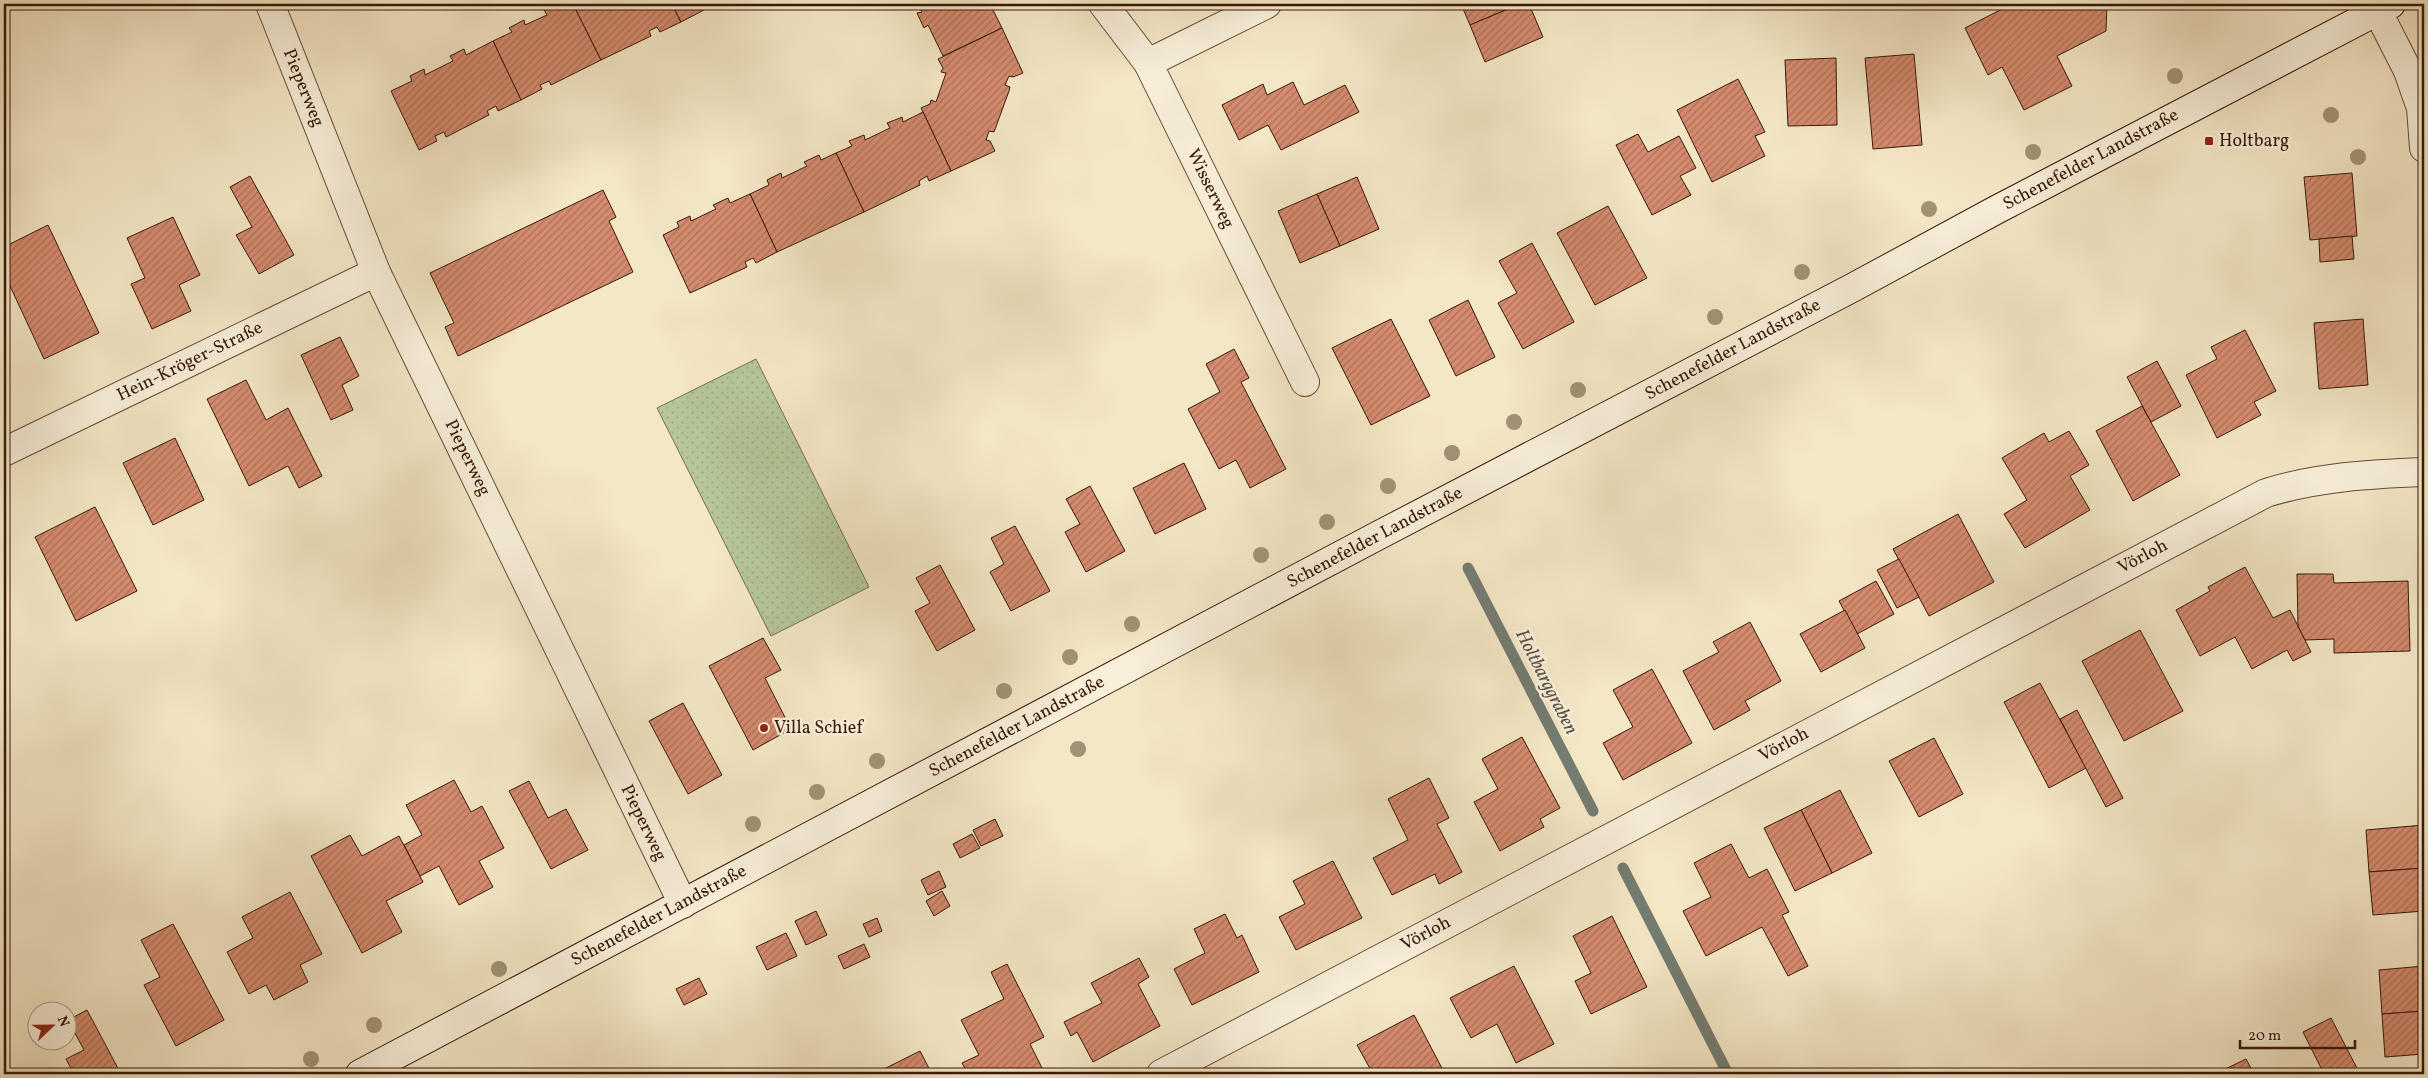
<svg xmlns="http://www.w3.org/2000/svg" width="2428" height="1078" font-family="Vollkorn,serif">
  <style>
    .grass { fill: url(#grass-dots); stroke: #767052 }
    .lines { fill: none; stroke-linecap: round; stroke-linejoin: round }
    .stream { stroke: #747c71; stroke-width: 11 }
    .building { fill: url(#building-hatch); stroke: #371809 }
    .street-casing { stroke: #664c38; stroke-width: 30 }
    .secondary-casing { stroke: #371809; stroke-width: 30 }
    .street { stroke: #f8efda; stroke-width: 28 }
    .secondary { stroke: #f8efda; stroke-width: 28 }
    .tree { fill: #a19276 }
    .poi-dot { fill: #8f2418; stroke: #f8efda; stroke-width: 2 }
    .labels { text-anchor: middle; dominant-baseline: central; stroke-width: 5; stroke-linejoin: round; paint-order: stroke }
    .street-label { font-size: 18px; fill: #371809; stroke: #f8efda }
    .poi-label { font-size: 18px; fill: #371809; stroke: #f8efda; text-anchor: start }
    .water-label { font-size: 19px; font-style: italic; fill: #5a5246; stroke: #f8efda }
  </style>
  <defs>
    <pattern id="grass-dots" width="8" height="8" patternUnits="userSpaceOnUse" patternTransform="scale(1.25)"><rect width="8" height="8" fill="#b5c79a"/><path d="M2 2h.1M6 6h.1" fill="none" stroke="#9caa83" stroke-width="1.8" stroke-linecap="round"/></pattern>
    <pattern id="building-hatch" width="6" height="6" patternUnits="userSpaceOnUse" patternTransform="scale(1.25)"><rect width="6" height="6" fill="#d58b6f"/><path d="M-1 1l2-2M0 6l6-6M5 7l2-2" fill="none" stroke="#ae7159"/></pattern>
  </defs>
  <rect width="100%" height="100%" fill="#f4e7c6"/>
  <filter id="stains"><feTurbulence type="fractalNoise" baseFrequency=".004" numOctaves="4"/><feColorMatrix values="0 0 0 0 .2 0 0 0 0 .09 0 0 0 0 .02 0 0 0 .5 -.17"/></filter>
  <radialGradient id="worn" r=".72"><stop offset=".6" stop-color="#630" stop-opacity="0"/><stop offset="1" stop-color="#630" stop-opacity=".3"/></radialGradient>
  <polygon class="grass" points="756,359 869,587 771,636 657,408"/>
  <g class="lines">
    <g class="stream">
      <polyline points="1468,568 1593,811"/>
      <polyline points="1623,868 1728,1074"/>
    </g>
  </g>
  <g class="building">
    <polygon points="557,4 560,8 573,4 601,60 551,85 549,81 540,85 542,89 521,100 493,41 512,32 509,28 524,20 525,25 547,15 544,10"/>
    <polygon points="573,4 672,4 681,22 660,32 657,27 649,31 651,36 601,60"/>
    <polygon points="672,4 705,4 702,6 704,10 681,22"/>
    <polygon points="918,4 990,4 1002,28 943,56 928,25 924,28 917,13 922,12"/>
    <polygon points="1461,4 1520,4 1470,25"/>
    <polygon points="1520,4 1529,4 1543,37 1485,62 1470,25"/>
    <polygon points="2008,4 2107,4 2106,31 2057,56 2072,86 2024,110 2002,67 1988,75 1965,28 2008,6"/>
    <polygon points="1002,28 1023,73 1013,77 1009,76 1005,85 1010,87 1009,91 994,132 989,131 986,140 990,141 995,151 951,171 921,108 930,104 931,100 936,102 946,73 941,72 943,68 938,59"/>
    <polygon points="493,41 521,100 498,111 496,106 487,111 489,115 446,137 444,132 435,136 437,141 419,150 391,91 412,81 410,76 424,69 425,75 453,61 450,56 464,49 466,55"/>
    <polygon points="1914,54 1922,145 1873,149 1865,58"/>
    <polygon points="1836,58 1837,125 1788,126 1785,60"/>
    <polygon points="1738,79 1765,132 1755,136 1765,156 1712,182 1677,110"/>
    <polygon points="1293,82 1304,105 1345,85 1359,112 1281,150 1268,125 1239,140 1222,105 1263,84 1267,95"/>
    <polygon points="923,112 951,171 929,181 927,176 919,181 920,185 864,212 836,153 852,146 849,141 864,135 865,140 890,128 887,123 900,118 902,117 903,122"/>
    <polygon points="1638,134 1648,152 1679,136 1696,168 1680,176 1691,195 1652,215 1616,145"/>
    <polygon points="836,153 864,212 777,252 750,194 769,185 767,180 781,173 782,178 807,166 804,162 819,155 821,160"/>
    <polygon points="2352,173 2357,236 2310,240 2304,177"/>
    <polygon points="250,176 294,255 259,274 236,235 252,227 230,187"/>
    <polygon points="1357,177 1379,229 1340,246 1317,194"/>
    <polygon points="603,190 616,217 609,221 633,272 458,356 445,327 454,323 430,273"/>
    <polygon points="750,194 777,252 756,263 753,258 745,262 747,267 690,293 663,235 679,227 677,222 690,216 691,221 716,209 713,205 728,198 730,203"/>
    <polygon points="1317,194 1340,246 1300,263 1278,211"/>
    <polygon points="1608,206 1647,278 1595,305 1557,233"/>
    <polygon points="173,217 200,275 179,285 191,311 152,329 131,284 145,278 127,238"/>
    <polygon points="48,225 99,333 44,359 4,273 4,247"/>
    <polygon points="2352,236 2354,259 2320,262 2319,239"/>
    <polygon points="1532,243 1574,322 1523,349 1498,303 1517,293 1499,261"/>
    <polygon points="1468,300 1495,357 1456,376 1429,320"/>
    <polygon points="1391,319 1430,396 1371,425 1332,348"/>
    <polygon points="2363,319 2368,385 2319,389 2314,323"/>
    <polygon points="2245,330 2276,391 2254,402 2261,415 2217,438 2186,375 2217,359 2211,347"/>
    <polygon points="340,337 359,376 342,385 353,410 331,420 301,355"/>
    <polygon points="1234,349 1249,378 1241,382 1286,469 1250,488 1236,460 1219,469 1188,409 1220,392 1206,364"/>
    <polygon points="2157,361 2181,406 2151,422 2127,377"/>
    <polygon points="246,380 266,420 288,408 322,476 299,488 288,466 249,486 207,399"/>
    <polygon points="2142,406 2180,475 2133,501 2096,431"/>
    <polygon points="2069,431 2089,465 2070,476 2090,510 2025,548 2004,514 2027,500 2002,458 2044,433 2049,442"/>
    <polygon points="175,438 204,500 153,525 123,463"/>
    <polygon points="1184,463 1206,509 1155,534 1133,488"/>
    <polygon points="1090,486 1125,551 1086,572 1065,532 1080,524 1066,499"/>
    <polygon points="95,507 137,591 76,621 35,537"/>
    <polygon points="1958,514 1994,582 1929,616 1893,549"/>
    <polygon points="1015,526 1050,591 1011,611 990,572 1004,564 991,538"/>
    <polygon points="1899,559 1919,597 1897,608 1877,570"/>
    <polygon points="940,565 975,630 937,651 915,611 930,603 916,578"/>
    <polygon points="2245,567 2273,618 2290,610 2311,652 2293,661 2287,650 2252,669 2235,637 2200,656 2176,610 2210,591 2208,587"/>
    <polygon points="2297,574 2333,574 2334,583 2408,581 2410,651 2334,653 2334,639 2305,640 2298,626"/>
    <polygon points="1876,581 1894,614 1857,634 1839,601"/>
    <polygon points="1845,610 1865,648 1821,672 1800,634"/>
    <polygon points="1750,622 1781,681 1745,701 1750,710 1714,730 1683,671 1719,652 1713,642"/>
    <polygon points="2140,630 2183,711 2124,741 2082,661"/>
    <polygon points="763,638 781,670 765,678 791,729 753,750 709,666"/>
    <polygon points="1652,669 1692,743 1623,780 1603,743 1633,727 1613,690"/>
    <polygon points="2040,683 2086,768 2049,788 2004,702"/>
    <polygon points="683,703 722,775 688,794 649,721"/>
    <polygon points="2077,710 2123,798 2106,807 2060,719"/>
    <polygon points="1522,737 1560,808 1540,819 1544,827 1500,851 1474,802 1498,789 1482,759"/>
    <polygon points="1934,738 1963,794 1919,817 1889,761"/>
    <polygon points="1429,778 1449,818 1437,824 1462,872 1439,884 1435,874 1392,895 1373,858 1408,840 1388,799"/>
    <polygon points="454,780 471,812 482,806 504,848 479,861 493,887 459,905 439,866 420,876 404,845 422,835 406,805"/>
    <polygon points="529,781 548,818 566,809 588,850 551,869 509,791"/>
    <polygon points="1840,790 1872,853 1832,873 1801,810"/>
    <polygon points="1801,810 1832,873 1795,891 1764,828"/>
    <polygon points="995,819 1003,836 981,846 973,830"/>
    <polygon points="2424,825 2424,868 2369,872 2366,830"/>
    <polygon points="972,834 980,848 960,858 953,844"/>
    <polygon points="350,835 362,856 399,836 423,882 386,901 402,932 362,953 311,856"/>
    <polygon points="1731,844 1749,878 1767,869 1789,912 1782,915 1808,966 1788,976 1762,927 1706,956 1683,911 1711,897 1694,863"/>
    <polygon points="1333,861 1362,918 1296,950 1279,917 1305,904 1293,881"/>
    <polygon points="2424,868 2424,911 2373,915 2369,872"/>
    <polygon points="939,871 946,887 928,895 921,880"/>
    <polygon points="942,891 950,906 934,916 926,901"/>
    <polygon points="290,892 322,954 300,965 308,982 274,1000 266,985 249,994 227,952 253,938 242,917"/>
    <polygon points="816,911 827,935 806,945 795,921"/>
    <polygon points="1225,914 1237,938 1242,935 1259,972 1192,1005 1174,969 1205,953 1194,929"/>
    <polygon points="1612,916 1647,987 1591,1014 1575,981 1591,973 1573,936"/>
    <polygon points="877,918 882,931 869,937 863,924"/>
    <polygon points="173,924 224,1020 176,1046 144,985 160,977 141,940"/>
    <polygon points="786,933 797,956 767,970 756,947"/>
    <polygon points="864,944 870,957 844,969 838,956"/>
    <polygon points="1139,958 1149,977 1138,984 1160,1026 1093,1062 1077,1032 1071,1036 1064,1022 1102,1003 1091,983"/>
    <polygon points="1007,964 1044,1037 1030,1044 1045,1074 968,1074 962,1063 979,1055 961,1020 1004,999 991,972"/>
    <polygon points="1514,966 1554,1044 1516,1063 1497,1024 1471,1038 1450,998"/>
    <polygon points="2424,966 2424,1011 2382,1014 2379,970"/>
    <polygon points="699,978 707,994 684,1005 676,989"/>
    <polygon points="87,1010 121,1074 74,1074 66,1059 84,1050 68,1020"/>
    <polygon points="2424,1011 2424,1054 2385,1057 2382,1014"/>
    <polygon points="1414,1015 1445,1074 1373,1074 1357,1045"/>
    <polygon points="2331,1018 2360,1074 2324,1074 2303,1032"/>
    <polygon points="920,1051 932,1074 874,1074"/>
    <polygon points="2246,1059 2254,1074 2215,1074"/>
  </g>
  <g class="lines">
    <g class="street-casing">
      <g id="street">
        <polyline points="270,4 376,272 683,904"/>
        <polyline points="1103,4 1148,63 1305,382"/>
        <polyline points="2377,10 2408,71 2421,108 2424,148"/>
        <polyline points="1148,63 1267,4"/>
        <polyline points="4,452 376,272"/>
        <path d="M1161,1074l1105,-581c51,-16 105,-19 158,-21"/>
      </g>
    </g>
    <g class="secondary-casing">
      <polyline id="secondary" points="360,1074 1381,534 1852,288 1996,210 2391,4"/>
    </g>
    <use href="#street" class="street"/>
    <use href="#secondary" class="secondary"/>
  </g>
  <g class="tree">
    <circle cx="2175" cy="76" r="8"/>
    <circle cx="2331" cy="115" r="8"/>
    <circle cx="2033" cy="152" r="8"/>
    <circle cx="2358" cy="157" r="8"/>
    <circle cx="1929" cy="209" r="8"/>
    <circle cx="1802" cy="272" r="8"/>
    <circle cx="1715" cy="317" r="8"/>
    <circle cx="1578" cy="390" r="8"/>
    <circle cx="1514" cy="422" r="8"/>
    <circle cx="1452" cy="453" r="8"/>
    <circle cx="1388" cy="486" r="8"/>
    <circle cx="1327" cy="522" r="8"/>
    <circle cx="1261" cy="555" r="8"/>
    <circle cx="1132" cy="624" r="8"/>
    <circle cx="1070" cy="657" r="8"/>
    <circle cx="1004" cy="691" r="8"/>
    <circle cx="1078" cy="749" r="8"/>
    <circle cx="877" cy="761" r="8"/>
    <circle cx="817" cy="792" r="8"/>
    <circle cx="753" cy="824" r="8"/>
    <circle cx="499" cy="969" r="8"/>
    <circle cx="374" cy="1025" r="8"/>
    <circle cx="311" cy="1059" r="8"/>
  </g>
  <g class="poi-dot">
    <rect x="2204" y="136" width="10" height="10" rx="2.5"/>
    <circle cx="764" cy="728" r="5"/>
  </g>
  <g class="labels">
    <g class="street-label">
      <text transform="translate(303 88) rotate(68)">Pieperweg</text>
      <text transform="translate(2091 160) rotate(-28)">Schenefelder Landstraße</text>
      <text transform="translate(1210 189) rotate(64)">Wisserweg</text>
      <text transform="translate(1733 350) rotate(-28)">Schenefelder Landstraße</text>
      <text transform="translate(190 362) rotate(-26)">Hein-Kröger-Straße</text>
      <text transform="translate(467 458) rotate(64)">Pieperweg</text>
      <text transform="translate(1375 538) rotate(-28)">Schenefelder Landstraße</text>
      <text transform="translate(2143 557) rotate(-28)">Vörloh</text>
      <text transform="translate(1017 727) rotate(-28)">Schenefelder Landstraße</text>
      <text transform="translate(1784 745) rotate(-28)">Vörloh</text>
      <text transform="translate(643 823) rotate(64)">Pieperweg</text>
      <text transform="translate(659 916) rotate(-28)">Schenefelder Landstraße</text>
      <text transform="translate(1426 934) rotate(-28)">Vörloh</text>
    </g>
    <g class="poi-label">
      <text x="2219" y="141">Holtbarg</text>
      <text x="774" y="728">Villa Schief</text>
    </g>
    <g class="water-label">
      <text transform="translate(1546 682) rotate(63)">Holtbarggraben</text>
    </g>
  </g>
  <rect width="2428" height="1078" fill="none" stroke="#f4e7c6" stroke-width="20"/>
  <rect x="5" y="5" width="2418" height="1068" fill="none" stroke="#371809" stroke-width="2.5"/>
  <rect x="10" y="10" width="2408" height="1058" fill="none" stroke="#371809"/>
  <g transform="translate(52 1026) rotate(68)"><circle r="24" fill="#f8efda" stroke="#ab9986"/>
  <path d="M0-4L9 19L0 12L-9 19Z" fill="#8f2418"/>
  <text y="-8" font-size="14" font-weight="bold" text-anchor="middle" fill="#371809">N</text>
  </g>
  <path d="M2240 1040v8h115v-8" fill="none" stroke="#371809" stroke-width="2.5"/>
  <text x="2248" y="1040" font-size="15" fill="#371809" stroke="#f8efda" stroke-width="4" paint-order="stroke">20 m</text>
  <rect width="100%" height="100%" filter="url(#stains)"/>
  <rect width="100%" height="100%" fill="url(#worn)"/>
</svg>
